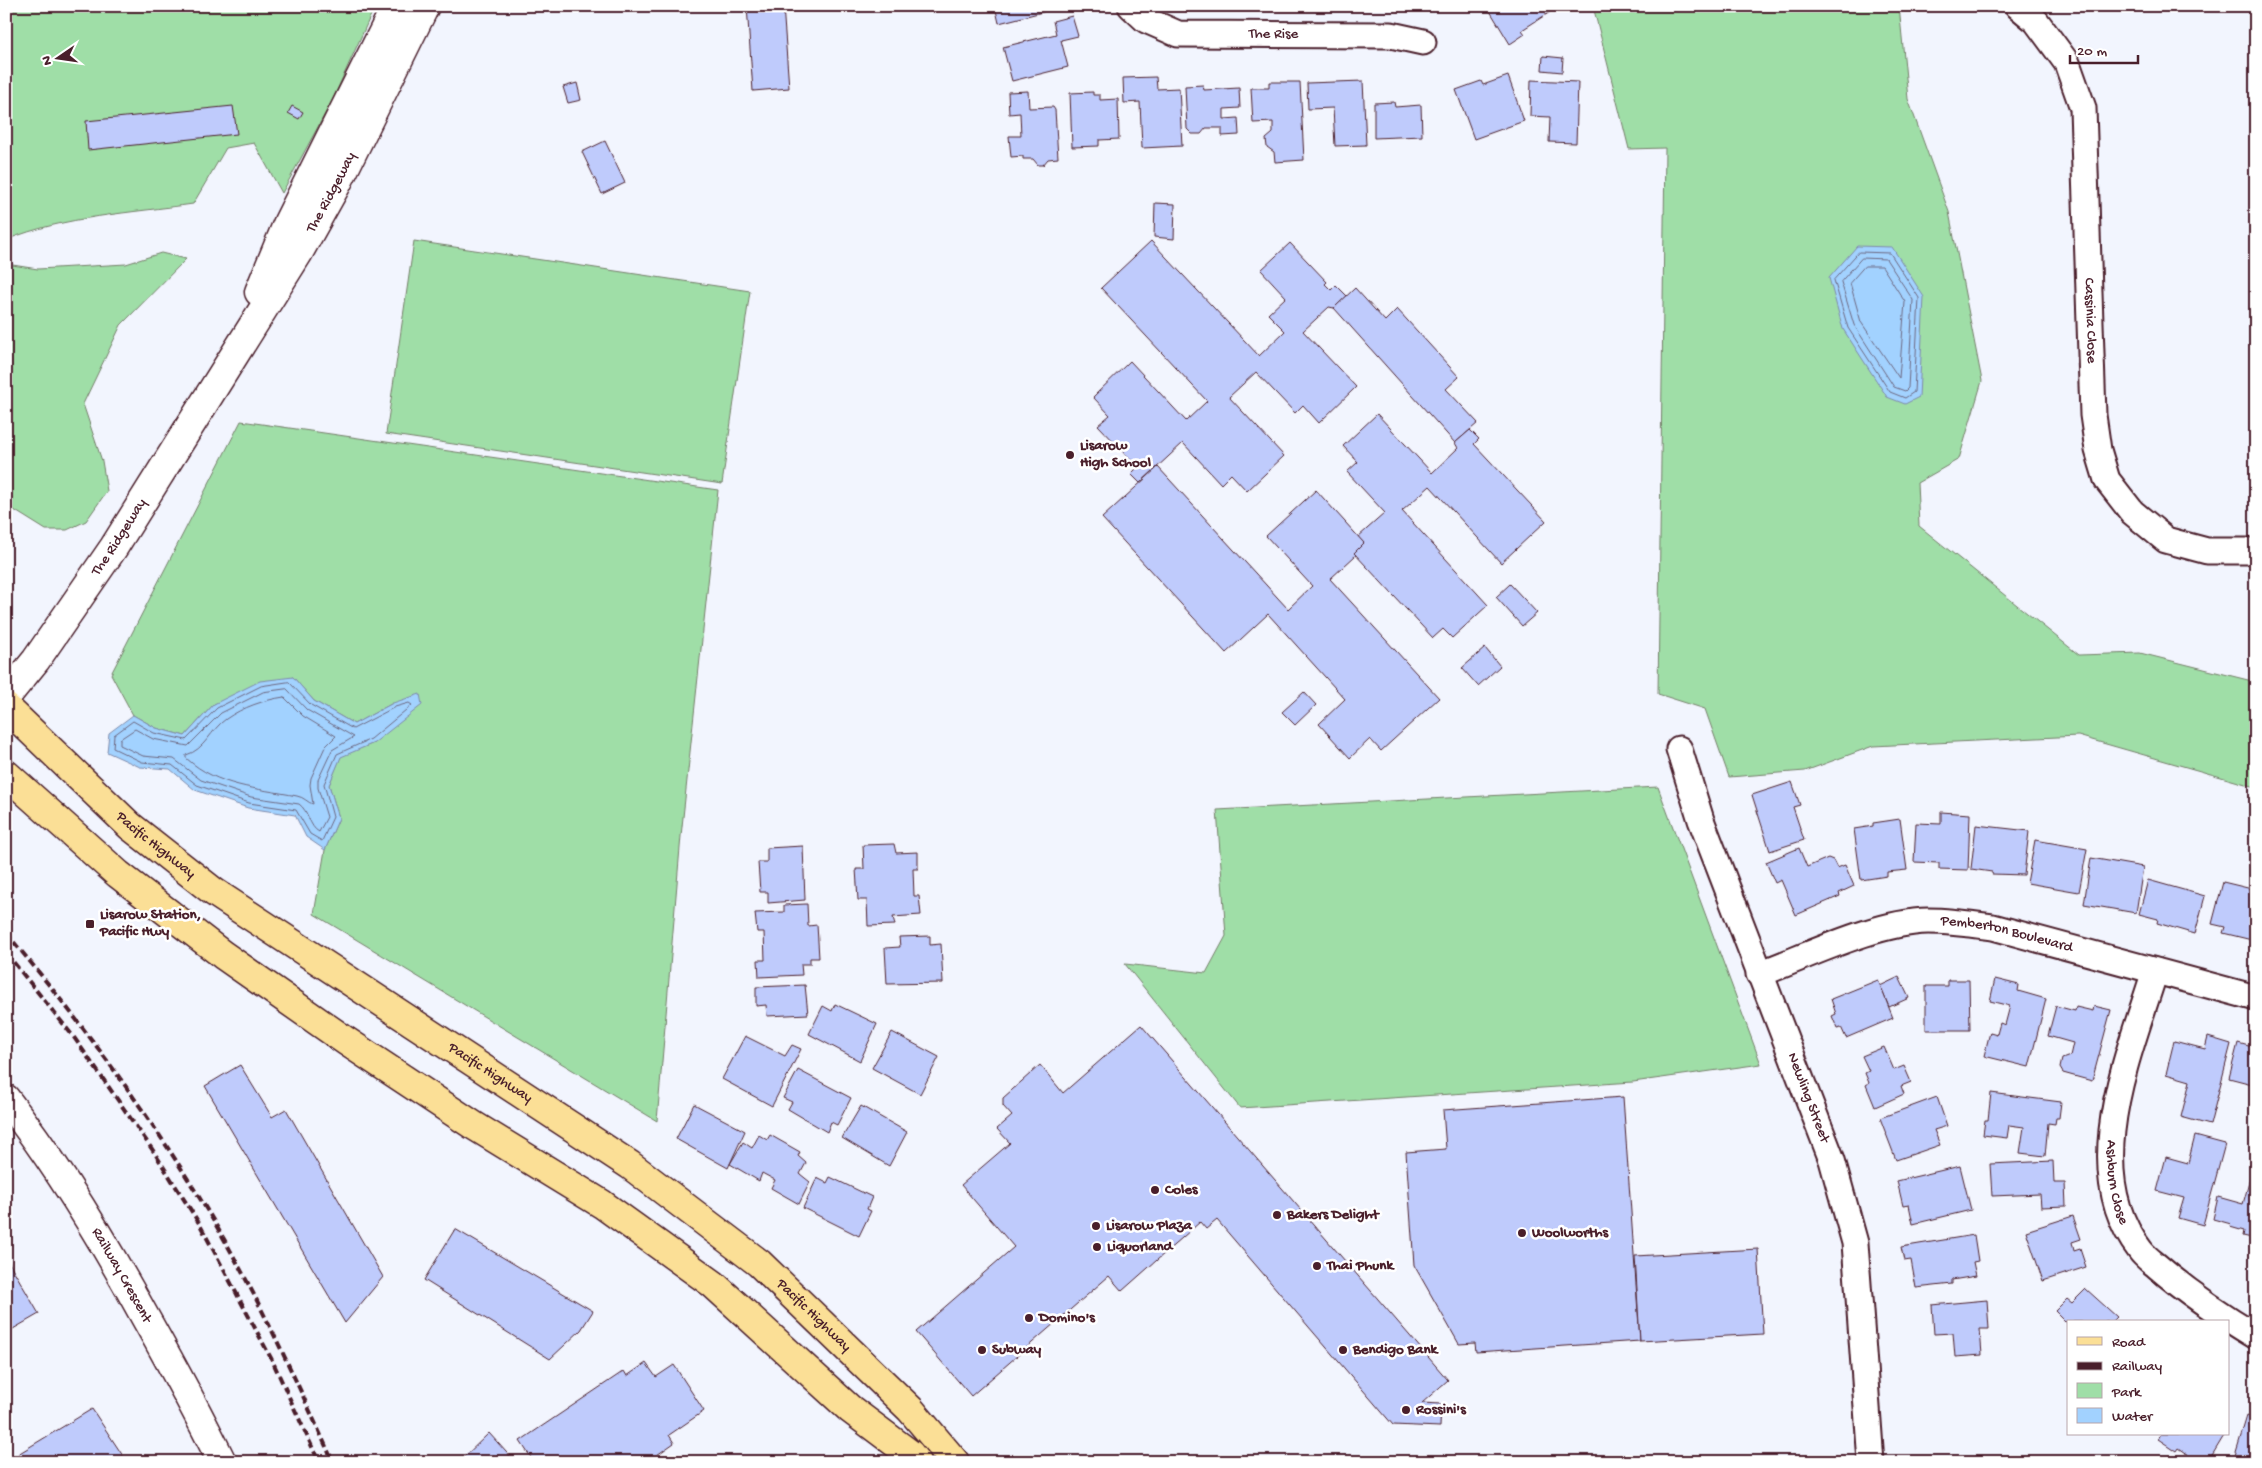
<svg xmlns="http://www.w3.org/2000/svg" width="2262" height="1468" font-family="'Gochi Hand',sans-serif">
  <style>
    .green { fill: #9fdea7; stroke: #747e69 }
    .water { fill: #a2d2ff; stroke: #7f8aaa }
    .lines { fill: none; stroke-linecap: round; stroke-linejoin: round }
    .shore { stroke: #6d6780; stroke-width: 1 }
    .building { fill: #bfcbfc; stroke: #4a1f2b }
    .street-casing { stroke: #4a1f2b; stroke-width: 29 }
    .secondary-casing { stroke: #4a1f2b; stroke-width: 31 }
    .primary-casing { stroke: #4a1f2b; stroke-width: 31 }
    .street { stroke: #fff; stroke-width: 25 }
    .secondary { stroke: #fff; stroke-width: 28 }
    .primary { stroke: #fbdf96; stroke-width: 28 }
    .rail { stroke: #4a1f2b; stroke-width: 4; stroke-dasharray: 8 4; stroke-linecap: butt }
    .poi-dot { fill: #4a1f2b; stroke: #fff; stroke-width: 2 }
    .labels { text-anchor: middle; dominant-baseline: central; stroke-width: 5; stroke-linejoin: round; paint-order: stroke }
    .street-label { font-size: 15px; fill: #4a1f2b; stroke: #fff }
    .poi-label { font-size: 15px; font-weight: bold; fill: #4a1f2b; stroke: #fff; text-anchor: start }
  </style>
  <rect width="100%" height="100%" fill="#f2f5fe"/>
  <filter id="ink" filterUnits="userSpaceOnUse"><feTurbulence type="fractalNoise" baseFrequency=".02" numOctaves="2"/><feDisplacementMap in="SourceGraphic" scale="10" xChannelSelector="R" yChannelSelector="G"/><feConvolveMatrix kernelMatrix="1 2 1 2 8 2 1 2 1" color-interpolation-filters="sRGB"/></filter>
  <g filter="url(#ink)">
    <g class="green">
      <path d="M6,6h369l-43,95 -50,92 -28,-50 -28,5 -33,56c-62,9 -128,12 -187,36z"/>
      <polygon points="1593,6 1899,6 1908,99 1949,212 1982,381 1959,459 1917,483 1919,526 2079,655 2140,653 2256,682 2256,787 2078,736 1873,746 1805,771 1729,777 1705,709 1658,694 1665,148 1629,149"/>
      <polygon points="414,241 750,291 722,484 386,434"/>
      <polygon points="161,253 186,259 121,325 83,404 102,461 107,491 86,521 67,530 46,530 6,505 6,264 38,269 126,264"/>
      <polygon points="241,421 718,490 681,836 657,1121 314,914 325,850 339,818 329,785 341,756 374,743 393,703 354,724 314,701 293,677 214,704 185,736 156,728 133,715 111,674"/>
      <polygon points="1658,787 1761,1064 1633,1082 1240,1108 1125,964 1206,973 1226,936 1217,810"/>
    </g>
    <g class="water">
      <polygon points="1857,246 1892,247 1924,297 1919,397 1905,404 1887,397 1843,329 1829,278"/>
      <polygon points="293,677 314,701 354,724 393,703 420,694 422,705 374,743 341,757 329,785 339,818 325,850 306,837 295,815 248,808 195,790 170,769 140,767 107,752 109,733 133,715 156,728 185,736 214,704 260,681"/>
    </g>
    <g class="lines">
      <g class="shore">
        <polygon points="1859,252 1890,253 1919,298 1914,392 1905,398 1890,392 1848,328 1834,280"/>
        <polygon points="1862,258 1886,259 1913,300 1908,388 1905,391 1894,387 1854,325 1841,282"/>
        <polygon points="1865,266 1882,266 1905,302 1899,378 1861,322 1850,283"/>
        <polygon points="289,682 311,705 353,729 395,707 409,703 412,705 371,739 337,754 324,784 333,817 322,841 310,834 296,810 249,803 197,785 172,765 142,762 113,748 114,735 133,721 154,733 186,740 217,708 261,686"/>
        <path d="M287,689l20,21 47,27 -22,13 -14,30v8l9,29 -8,15c-10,-5 -10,-21 -20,-28l-48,-7 -50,-17 -27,-21 -31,-3 -23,-11v-6l15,-10 18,10 35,7 33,-33 42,-21z"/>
        <path d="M284,697l19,19 33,20 -11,11 -14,31 -1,7 3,19c-5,-1 -9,-7 -16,-8 -41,-8 -79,-9 -111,-38v-3c19,-5 25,-26 40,-36 17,-12 38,-19 58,-22z"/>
      </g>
    </g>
    <g class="building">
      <polygon points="747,6 783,6 789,88 753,91"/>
      <polygon points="995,6 1066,6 999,23"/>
      <polygon points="1494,6 1552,6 1550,12 1522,30 1525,34 1510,44 1490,11"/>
      <polygon points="1072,16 1078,36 1061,40 1068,67 1012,81 1003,47 1056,34 1053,21"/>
      <polygon points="1543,56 1563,58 1562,72 1542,70"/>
      <polygon points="1508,76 1524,121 1474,139 1456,90 1481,81 1483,85"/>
      <polygon points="1156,77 1157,89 1179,88 1182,146 1142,148 1140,102 1124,103 1123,78"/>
      <polygon points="1531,80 1578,82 1576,143 1549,142 1550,117 1530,116"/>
      <polygon points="1363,81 1366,145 1335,146 1333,108 1308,109 1307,83"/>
      <polygon points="1269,82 1300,82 1304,160 1275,162 1274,152 1267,147 1266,139 1273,133 1273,122 1253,123 1251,88 1269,88"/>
      <polygon points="577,83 581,100 568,103 563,87"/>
      <polygon points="1203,85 1204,90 1239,88 1240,108 1224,109 1224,119 1238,118 1239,135 1222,136 1222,128 1206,128 1201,134 1192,134 1187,129 1185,86"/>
      <polygon points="1028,91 1029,108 1053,107 1055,110 1058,158 1048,159 1043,165 1038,165 1033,159 1023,159 1023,156 1011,157 1009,136 1021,136 1020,113 1009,114 1008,92"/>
      <polygon points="1093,92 1093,95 1100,95 1100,100 1118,99 1119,139 1099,140 1099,146 1072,147 1070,93"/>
      <polygon points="1394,102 1395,107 1421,105 1422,136 1374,138 1374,103"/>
      <polygon points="233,106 237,134 88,150 86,121"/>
      <polygon points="292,106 303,112 299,119 288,113"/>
      <polygon points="605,141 625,183 602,194 582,152"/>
      <polygon points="1155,203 1175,204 1174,239 1154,237"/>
      <polygon points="1151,241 1259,356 1285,331 1268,314 1286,297 1261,270 1290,243 1327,282 1325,284 1331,290 1336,285 1347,296 1334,308 1329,307 1303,331 1356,387 1319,423 1303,405 1295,413 1256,372 1229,397 1284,456 1247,491 1231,474 1221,484 1183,443 1140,483 1131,474 1138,467 1098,425 1110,415 1093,397 1130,361 1186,421 1207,401 1101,288"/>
      <polygon points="1355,288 1385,321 1397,309 1459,377 1446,389 1478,423 1455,443 1334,308"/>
      <polygon points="1377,414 1432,473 1458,448 1455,443 1470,430 1479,439 1474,444 1546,521 1501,563 1430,486 1402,511 1488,605 1452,638 1443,629 1433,638 1354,553 1364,543 1358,537 1385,513 1347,472 1358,462 1343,446"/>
      <polygon points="1158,467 1288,609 1312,586 1266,536 1316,490 1364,543 1354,553 1356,555 1330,579 1439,698 1381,751 1370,739 1350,758 1319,724 1345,699 1268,614 1226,653 1102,518"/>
      <polygon points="1510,584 1537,613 1522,626 1496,597"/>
      <polygon points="1485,648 1500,666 1478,686 1462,668"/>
      <polygon points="1304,692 1316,705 1295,725 1282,712"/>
      <polygon points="1792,782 1800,805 1793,807 1804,840 1770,851 1752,795"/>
      <polygon points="1941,812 1970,814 1968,870 1939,869 1939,863 1914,862 1916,823 1941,824"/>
      <polygon points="1900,819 1907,870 1887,872 1887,876 1861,880 1854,829 1873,826 1873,823"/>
      <polygon points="1976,825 2029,831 2024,875 1992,874 1992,872 1971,869"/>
      <polygon points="2035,840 2087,849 2079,892 2027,883"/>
      <polygon points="894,844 896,853 918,852 918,869 913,869 914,896 919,896 921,915 893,917 895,925 868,926 867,900 858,900 856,869 864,869 863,845"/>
      <polygon points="803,846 805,900 768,903 768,892 760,892 758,862 767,862 767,848"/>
      <polygon points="1799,848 1807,867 1828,858 1833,860 1837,868 1845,865 1854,886 1839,893 1840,896 1796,915 1781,880 1775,883 1766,862"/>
      <polygon points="2091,858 2143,867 2136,913 2084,904"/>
      <polygon points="2148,880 2205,896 2195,934 2157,923 2158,919 2139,914"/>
      <polygon points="2223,882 2256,890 2256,941 2223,933 2225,927 2212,924"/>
      <polygon points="807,904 808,926 817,925 819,958 810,958 810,964 801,964 802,975 759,977 758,960 765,960 764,932 757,932 755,913 784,912 784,905"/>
      <polygon points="930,936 930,945 941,944 943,983 887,984 885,948 900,947 899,937"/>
      <polygon points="1899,977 1909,998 1889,1007 1880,986"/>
      <polygon points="1995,979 2019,985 2018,991 2046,999 2029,1067 1984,1056 1990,1032 1997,1034 2000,1023 2005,1025 2010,1006 1990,1001"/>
      <polygon points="1878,980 1893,1018 1846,1038 1841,1027 1837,1028 1832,1016 1836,1014 1831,999"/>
      <polygon points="1948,980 1969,980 1970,1030 1926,1030 1926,986 1948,986"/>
      <polygon points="805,985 808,1014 767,1016 766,1005 756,1006 756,987"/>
      <polygon points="835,1004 877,1024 860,1061 809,1034 823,1006 832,1011"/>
      <polygon points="2056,1006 2075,1011 2076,1007 2093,1011 2094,1006 2111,1010 2092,1081 2063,1073 2060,1068 2062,1059 2070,1056 2073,1043 2048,1036"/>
      <polygon points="1141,1025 1448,1380 1422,1403 1441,1404 1440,1427 1393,1425 1217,1220 1206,1229 1200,1222 1122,1291 1109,1276 971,1396 916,1332 1014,1247 961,1185 1010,1143 997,1129 1012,1116 1003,1106 1003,1098 1040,1065 1063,1093"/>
      <polygon points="892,1032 939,1057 920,1094 872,1068"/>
      <polygon points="745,1036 785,1056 792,1045 801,1049 772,1106 722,1079"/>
      <polygon points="2208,1037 2231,1044 2210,1125 2181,1117 2190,1081 2166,1074 2174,1041 2205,1049"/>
      <polygon points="2238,1043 2256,1048 2256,1085 2229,1078"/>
      <polygon points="1884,1047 1894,1070 1904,1066 1911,1082 1901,1086 1904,1094 1875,1107 1866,1085 1869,1083 1865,1073 1869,1071 1862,1056"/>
      <polygon points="240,1065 272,1117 286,1109 383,1277 345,1323 205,1086"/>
      <polygon points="798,1070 851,1098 837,1125 831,1122 827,1132 788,1109 792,1102 783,1098"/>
      <polygon points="1991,1093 2061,1102 2059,1118 2056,1118 2055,1124 2048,1123 2045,1156 2020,1153 2024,1127 2009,1125 2007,1138 1983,1135 1985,1120 1988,1120"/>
      <polygon points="1623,1097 1640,1341 1476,1352 1475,1343 1459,1344 1414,1265 1406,1152 1446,1149 1443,1110"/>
      <polygon points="1937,1097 1947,1126 1934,1130 1940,1145 1896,1160 1880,1118"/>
      <polygon points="694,1104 745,1131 728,1168 676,1139"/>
      <polygon points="861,1106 907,1132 889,1166 842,1138"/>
      <polygon points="759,1135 767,1140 770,1135 800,1152 798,1156 806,1163 800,1174 810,1182 799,1204 771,1188 775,1180 762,1173 759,1181 730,1164 743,1142 752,1148"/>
      <polygon points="2195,1136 2225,1144 2203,1225 2178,1218 2184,1198 2157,1191 2166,1157 2188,1163"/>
      <polygon points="2256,1157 2256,1239 2243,1236 2244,1231 2230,1227 2231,1224 2213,1219 2218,1197 2243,1204"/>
      <polygon points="2053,1161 2054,1183 2065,1183 2066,1206 2041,1207 2040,1194 1992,1196 1990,1164"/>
      <polygon points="1960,1166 1971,1210 1913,1224 1909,1205 1903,1206 1897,1181"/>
      <polygon points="830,1177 872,1197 867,1209 871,1211 859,1236 803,1208 817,1178 827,1183"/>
      <polygon points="2073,1216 2081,1239 2072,1242 2074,1251 2080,1249 2086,1267 2043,1281 2026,1231"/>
      <polygon points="455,1229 593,1311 581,1330 550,1359 424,1280"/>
      <polygon points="1974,1235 1978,1261 1973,1262 1976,1276 1952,1280 1952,1284 1916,1288 1911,1260 1904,1261 1901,1247"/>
      <polygon points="1758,1249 1763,1334 1640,1341 1635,1256"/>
      <polygon points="7,1259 39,1314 6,1333 6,1260"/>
      <polygon points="2086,1289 2117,1317 2112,1322 2068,1322 2068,1324 2055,1311 2067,1299 2072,1303"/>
      <polygon points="1987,1300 1989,1329 1980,1329 1982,1355 1955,1357 1953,1333 1934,1334 1932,1305"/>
      <polygon points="646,1363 656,1377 674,1365 704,1411 669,1435 674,1443 647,1462 534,1462 520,1441 624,1371 627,1376"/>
      <polygon points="92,1409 127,1462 23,1462 18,1454"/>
      <polygon points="2247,1416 2256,1419 2256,1462 2233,1462"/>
      <polygon points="489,1433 515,1462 459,1462"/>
      <polygon points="2161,1434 2225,1434 2208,1462 2198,1462 2178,1448 2176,1451 2158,1439"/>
    </g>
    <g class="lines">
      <g class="street-casing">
        <g id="street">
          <path id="s1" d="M1131,6l15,14 32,14 213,1 32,7"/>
          <path id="s2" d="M2018,6l18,15 31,42 16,45 10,307 5,35 9,30 25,32 34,28 41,11h49"/>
          <path id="s3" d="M1679,749l22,71 131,340 23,83 16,219"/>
          <path id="s4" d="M2155,971c-26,84 -77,200 -15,279 4,6 11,11 17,16 30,26 64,49 99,70"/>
          <path id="s5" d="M1759,974c49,-18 117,-52 169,-53 22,0 43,3 65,6l263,71"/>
        </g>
      </g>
      <g class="secondary-casing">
        <g id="secondary">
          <polyline points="259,292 288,222 396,6"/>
          <path id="s6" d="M6,697l30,-37 78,-113 185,-295 38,-68 88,-178"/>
          <path id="s7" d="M6,1099c53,68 98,143 139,218 27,48 53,96 77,145"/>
        </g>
      </g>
      <g class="primary-casing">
        <g id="primary">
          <path id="s8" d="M6,707l124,119 84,66 416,273 129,98 151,146 45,53"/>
          <polyline points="6,774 118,874 223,955 346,1041 473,1125 602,1204 713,1284 850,1409 910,1454 916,1462"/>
        </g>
      </g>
      <use href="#street" class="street"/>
      <use href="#secondary" class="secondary"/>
      <use href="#primary" class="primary"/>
      <g class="rail">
        <path d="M6,933c75,88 144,182 204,282 47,79 85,163 123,247"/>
        <polyline points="6,953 73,1036 152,1149 199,1223 272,1360 319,1462"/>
      </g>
    </g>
  </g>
  <g class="poi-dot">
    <circle cx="1070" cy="455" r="5"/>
    <rect x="85" y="919" width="10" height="10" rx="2.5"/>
    <circle cx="1155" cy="1190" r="5"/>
    <circle cx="1277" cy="1215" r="5"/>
    <circle cx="1096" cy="1226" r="5"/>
    <circle cx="1522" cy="1233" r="5"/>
    <circle cx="1097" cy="1247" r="5"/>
    <circle cx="1317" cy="1266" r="5"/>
    <circle cx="1029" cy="1318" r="5"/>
    <circle cx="982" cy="1350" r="5"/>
    <circle cx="1343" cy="1350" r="5"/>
    <circle cx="1406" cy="1410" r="5"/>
  </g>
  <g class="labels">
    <g class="street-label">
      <text stroke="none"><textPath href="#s1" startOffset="151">The Rise</textPath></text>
      <text stroke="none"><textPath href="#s6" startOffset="601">The Ridgeway</textPath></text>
      <text stroke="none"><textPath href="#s2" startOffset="336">Cassinia Close</textPath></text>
      <text stroke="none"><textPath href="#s6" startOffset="196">The Ridgeway</textPath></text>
      <text stroke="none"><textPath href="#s8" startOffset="204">Pacific Highway</textPath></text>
      <text stroke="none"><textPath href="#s5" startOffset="258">Pemberton Boulevard</textPath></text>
      <text stroke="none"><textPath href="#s8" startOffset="609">Pacific Highway</textPath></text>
      <text stroke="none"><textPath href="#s3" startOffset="372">Newling Street</textPath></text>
      <text stroke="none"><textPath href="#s4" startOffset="218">Ashburn Close</textPath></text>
      <text stroke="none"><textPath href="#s7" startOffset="211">Railway Crescent</textPath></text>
      <text stroke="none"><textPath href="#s8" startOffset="1014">Pacific Highway</textPath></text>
    </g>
    <g class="poi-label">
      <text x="1080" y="446">Lisarow<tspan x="1080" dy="17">High School</tspan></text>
      <text x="100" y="915">Lisarow Station,<tspan x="100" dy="17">Pacific Hwy</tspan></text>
      <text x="1165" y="1190">Coles</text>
      <text x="1287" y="1215">Bakers Delight</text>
      <text x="1106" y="1226">Lisarow Plaza</text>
      <text x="1532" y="1233">Woolworths</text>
      <text x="1107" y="1247">Liquorland</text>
      <text x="1327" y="1266">Thai Phunk</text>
      <text x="1039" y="1318">Domino's</text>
      <text x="992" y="1350">Subway</text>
      <text x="1353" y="1350">Bendigo Bank</text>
      <text x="1416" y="1410">Rossini's</text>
    </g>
  </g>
  <rect width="2262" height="1468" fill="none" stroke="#fff" stroke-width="25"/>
  <rect x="12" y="12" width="2237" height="1443" fill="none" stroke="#4a1f2b" stroke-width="2" filter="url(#ink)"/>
  <rect x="2067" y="1320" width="162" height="115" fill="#ffffff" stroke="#b7a5aa"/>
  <rect x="2077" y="1337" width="25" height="8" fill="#fbdf96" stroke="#b7a5aa"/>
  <text x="2112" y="1346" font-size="15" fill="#4a1f2b">Road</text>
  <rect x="2077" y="1362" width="25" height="8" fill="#4a1f2b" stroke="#b7a5aa"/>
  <text x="2112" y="1370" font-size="15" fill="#4a1f2b">Railway</text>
  <rect x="2077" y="1383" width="25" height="15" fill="#9fdea7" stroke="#b7a5aa"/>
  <text x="2112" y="1396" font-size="15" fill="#4a1f2b">Park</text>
  <rect x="2077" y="1408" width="25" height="15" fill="#a2d2ff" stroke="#b7a5aa"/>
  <text x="2112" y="1420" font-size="15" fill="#4a1f2b">Water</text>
  <g transform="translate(58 58) rotate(257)" stroke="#ffffff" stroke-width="4" paint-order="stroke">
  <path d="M0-4L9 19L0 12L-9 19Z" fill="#4a1f2b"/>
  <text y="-8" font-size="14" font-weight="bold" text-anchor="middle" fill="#4a1f2b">N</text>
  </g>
  <path d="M2070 55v8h68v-8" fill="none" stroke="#4a1f2b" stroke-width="2.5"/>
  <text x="2077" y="55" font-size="15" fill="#4a1f2b" stroke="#ffffff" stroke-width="4" paint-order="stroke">20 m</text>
</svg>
